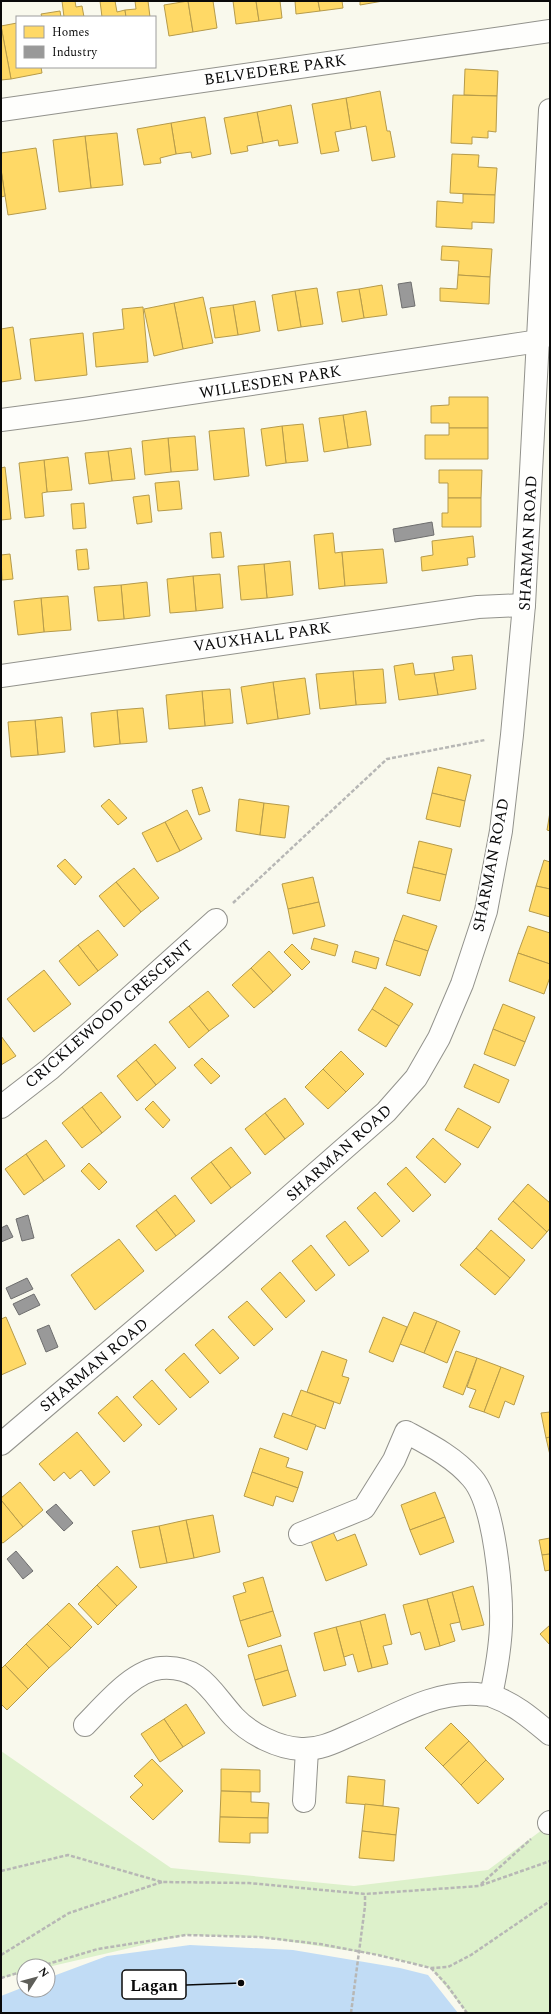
<svg xmlns="http://www.w3.org/2000/svg" width="551" height="2014" font-family="Spectral,serif">
  <style>
    .green { fill: #ddf1cb }
    .water { fill: #c1dcf5 }
    .homes { fill: #ffd966; stroke: #b69b4a }
    .industry { fill: #999; stroke: #6e6e6e }
    .lines { fill: none; stroke-linecap: round; stroke-linejoin: round }
    .minor-casing { stroke: #92928c; stroke-width: 24 }
    .path { stroke: #b7b7b5; stroke-width: 2.5; stroke-dasharray: 4 2; stroke-linecap: butt }
    .minor { stroke: #fefefc; stroke-width: 22 }
    .path-bridge { stroke: #b7b7b5; stroke-width: 2.5; stroke-dasharray: 4 2; stroke-linecap: butt }
    .labels { text-anchor: middle; dominant-baseline: central; stroke-width: 4; stroke-linejoin: round; paint-order: stroke }
    .street-label { font-size: 16px; fill: #0a0a0a; stroke: #fff }
    .leader { fill: none; stroke: #0a0a0a; stroke-width: 1.5 }
    .callout-dot { fill: #0a0a0a; stroke: #fff; stroke-width: 1.5 }
    .callout { fill: #fff; stroke: #0a0a0a; stroke-width: 1.5 }
    .callout-label { font-size: 17px; text-anchor: middle; font-weight: bold; fill: #0a0a0a }
  </style>
  <rect width="100%" height="100%" fill="#f9f9ed"/>
  <polygon class="green" points="1,1751 171,1868 354,1886 488,1870 550,1824 550,2013 467,2013 431,1968 378,1955 259,1937 186,1935 48,1967 24,1966 24,1973 1,1978"/>
  <polygon class="water" points="190,1945 293,1950 400,1968 428,1975 458,2013 1,2013 1,1996 24,1987 24,1990 48,1990 48,1978 107,1956"/>
  <g class="homes">
    <polygon points="62,1 75,1 76,7 82,6 84,17 64,17"/>
    <polygon points="100,1 115,1 117,12 125,10 126,17 102,17"/>
    <polygon points="135,1 148,1 150,17 126,17 125,10 136,9"/>
    <polygon points="188,1 193,32 169,36 164,5"/>
    <polygon points="188,1 213,1 217,28 193,32"/>
    <polygon points="233,1 256,1 259,21 236,24"/>
    <polygon points="256,1 280,1 282,18 259,21"/>
    <polygon points="295,1 318,1 320,11 296,14"/>
    <polygon points="318,1 342,1 343,8 320,11"/>
    <polygon points="360,1 383,1 360,5"/>
    <polygon points="60,11 61,17 42,17 41,14"/>
    <polygon points="17,23 17,67 41,67 42,73 11,79 1,26"/>
    <polygon points="1,26 11,79 1,80"/>
    <polygon points="465,69 498,71 497,96 464,95"/>
    <polygon points="380,91 387,131 390,131 395,157 372,161 366,126 351,129 346,98"/>
    <polygon points="453,95 497,96 496,132 488,131 488,138 472,137 472,144 451,143"/>
    <polygon points="346,98 351,129 335,132 339,151 321,154 312,104"/>
    <polygon points="291,105 298,143 279,146 278,140 263,143 257,112"/>
    <polygon points="257,112 263,143 247,146 248,151 231,154 224,118"/>
    <polygon points="205,117 211,154 192,158 191,152 176,154 171,123"/>
    <polygon points="171,123 176,154 160,158 161,163 144,165 137,129"/>
    <polygon points="117,133 123,185 91,188 85,136"/>
    <polygon points="85,136 91,188 59,192 53,140"/>
    <polygon points="36,148 46,209 8,215 1,169 1,153"/>
    <polygon points="452,154 479,155 478,167 497,168 495,195 450,193"/>
    <polygon points="1,170 5,196 1,197"/>
    <polygon points="463,194 495,195 494,223 472,222 472,229 436,227 437,201 463,203"/>
    <polygon points="442,246 492,249 490,277 458,275 459,261 441,260"/>
    <polygon points="458,275 490,277 489,304 440,301 440,288 457,289"/>
    <polygon points="382,285 387,315 364,318 359,289"/>
    <polygon points="317,288 323,324 301,327 295,291"/>
    <polygon points="359,289 364,318 342,322 337,292"/>
    <polygon points="295,291 301,327 278,331 272,295"/>
    <polygon points="203,297 213,343 183,349 174,303"/>
    <polygon points="255,301 260,331 238,335 233,305"/>
    <polygon points="174,303 183,349 154,356 144,309"/>
    <polygon points="233,305 238,335 215,338 210,308"/>
    <polygon points="143,307 148,362 96,367 93,333 124,329 122,309"/>
    <polygon points="13,327 21,379 1,382 1,329"/>
    <polygon points="83,333 87,375 35,381 30,339"/>
    <polygon points="449,397 488,397 488,428 449,428 449,423 431,423 431,406 449,405"/>
    <polygon points="366,411 371,445 348,448 343,415"/>
    <polygon points="343,415 348,448 324,452 319,418"/>
    <polygon points="303,424 308,461 286,463 282,426"/>
    <polygon points="282,426 286,463 266,466 261,429"/>
    <polygon points="244,428 249,476 214,480 209,431"/>
    <polygon points="449,428 488,428 488,459 425,459 425,435 449,435"/>
    <polygon points="195,436 198,470 171,472 168,438"/>
    <polygon points="168,438 171,472 145,475 142,441"/>
    <polygon points="131,448 135,479 112,481 108,451"/>
    <polygon points="108,451 112,481 89,484 85,453"/>
    <polygon points="68,457 72,490 47,492 44,460"/>
    <polygon points="44,460 47,492 42,493 44,516 25,518 19,463"/>
    <polygon points="5,467 11,519 1,520 1,468"/>
    <polygon points="439,470 482,470 481,498 448,498 448,483 439,483"/>
    <polygon points="179,481 182,509 158,511 155,483"/>
    <polygon points="149,495 152,522 137,524 133,497"/>
    <polygon points="448,498 481,498 481,527 442,527 442,513 448,513"/>
    <polygon points="84,503 86,528 73,529 71,504"/>
    <polygon points="221,532 224,557 212,558 210,533"/>
    <polygon points="333,533 335,553 342,552 345,586 319,589 314,535"/>
    <polygon points="473,536 475,557 467,558 468,565 422,571 421,557 433,555 432,541"/>
    <polygon points="87,549 89,569 78,570 76,550"/>
    <polygon points="383,549 387,583 345,586 342,552"/>
    <polygon points="10,554 13,579 2,580 1,555"/>
    <polygon points="290,561 293,595 267,598 264,564"/>
    <polygon points="264,564 267,598 241,600 238,566"/>
    <polygon points="220,574 223,608 196,611 193,576"/>
    <polygon points="193,576 196,611 170,613 167,579"/>
    <polygon points="147,582 150,616 124,619 121,585"/>
    <polygon points="121,585 124,619 98,621 94,587"/>
    <polygon points="68,596 71,630 44,632 41,598"/>
    <polygon points="41,598 44,632 18,635 14,601"/>
    <polygon points="472,655 476,689 438,695 434,673 454,670 452,657"/>
    <polygon points="413,663 415,675 434,673 438,695 399,700 394,666"/>
    <polygon points="383,669 386,703 356,705 353,671"/>
    <polygon points="353,671 356,705 320,709 316,674"/>
    <polygon points="305,678 310,714 278,719 273,682"/>
    <polygon points="273,682 278,719 247,724 241,687"/>
    <polygon points="230,689 233,723 205,726 202,691"/>
    <polygon points="202,691 205,726 169,729 166,695"/>
    <polygon points="143,708 147,742 120,744 117,710"/>
    <polygon points="117,710 120,744 94,747 91,713"/>
    <polygon points="62,717 65,752 38,755 35,720"/>
    <polygon points="35,720 38,755 11,757 8,722"/>
    <polygon points="438,767 471,775 465,801 432,793"/>
    <polygon points="202,787 210,811 199,815 192,790"/>
    <polygon points="432,793 465,801 460,827 426,819"/>
    <polygon points="109,799 127,818 118,825 101,806"/>
    <polygon points="239,799 264,803 260,835 236,831"/>
    <polygon points="264,803 289,806 285,838 260,835"/>
    <polygon points="187,810 202,839 180,851 165,822"/>
    <polygon points="550,812 550,831 547,830"/>
    <polygon points="165,822 180,851 157,862 142,833"/>
    <polygon points="419,841 452,849 446,875 413,867"/>
    <polygon points="65,859 82,877 75,885 57,866"/>
    <polygon points="544,860 550,862 550,889 536,886"/>
    <polygon points="413,867 446,875 440,901 407,893"/>
    <polygon points="134,868 159,898 141,912 116,882"/>
    <polygon points="313,877 319,902 288,909 282,884"/>
    <polygon points="116,882 141,912 124,927 99,896"/>
    <polygon points="536,886 550,889 550,917 529,911"/>
    <polygon points="319,902 325,926 293,934 288,909"/>
    <polygon points="403,915 437,926 428,951 394,940"/>
    <polygon points="528,926 550,933 550,964 518,953"/>
    <polygon points="98,930 118,955 98,971 78,945"/>
    <polygon points="314,938 338,945 335,956 311,949"/>
    <polygon points="394,940 428,951 420,976 386,965"/>
    <polygon points="292,944 310,962 302,970 284,952"/>
    <polygon points="78,945 98,971 79,986 59,961"/>
    <polygon points="269,951 291,975 273,992 251,968"/>
    <polygon points="355,951 379,958 376,969 352,962"/>
    <polygon points="518,953 550,964 550,977 544,994 509,981"/>
    <polygon points="251,968 273,992 254,1008 232,985"/>
    <polygon points="44,970 71,1004 34,1032 7,999"/>
    <polygon points="385,987 413,1004 399,1026 372,1009"/>
    <polygon points="208,991 229,1016 209,1031 189,1006"/>
    <polygon points="503,1004 535,1017 525,1042 493,1029"/>
    <polygon points="189,1006 209,1031 189,1048 169,1022"/>
    <polygon points="372,1009 399,1026 386,1047 358,1030"/>
    <polygon points="493,1029 525,1042 515,1066 484,1054"/>
    <polygon points="1,1036 16,1056 1,1065"/>
    <polygon points="155,1044 176,1068 156,1085 136,1060"/>
    <polygon points="341,1051 364,1074 346,1092 323,1069"/>
    <polygon points="202,1058 220,1076 211,1084 194,1065"/>
    <polygon points="136,1060 156,1085 137,1101 117,1076"/>
    <polygon points="474,1064 509,1080 499,1103 464,1087"/>
    <polygon points="323,1069 346,1092 328,1109 305,1087"/>
    <polygon points="101,1092 121,1117 102,1133 82,1107"/>
    <polygon points="285,1098 304,1124 285,1139 265,1113"/>
    <polygon points="153,1101 170,1120 163,1128 145,1109"/>
    <polygon points="82,1107 102,1133 82,1148 62,1123"/>
    <polygon points="458,1108 491,1127 478,1148 445,1130"/>
    <polygon points="265,1113 285,1139 265,1155 245,1129"/>
    <polygon points="433,1138 461,1164 445,1183 416,1157"/>
    <polygon points="46,1140 65,1166 44,1181 26,1154"/>
    <polygon points="231,1147 251,1173 231,1188 211,1162"/>
    <polygon points="26,1154 44,1181 24,1195 5,1169"/>
    <polygon points="211,1162 231,1188 211,1204 191,1178"/>
    <polygon points="89,1163 107,1182 99,1190 81,1171"/>
    <polygon points="406,1167 431,1195 413,1212 387,1184"/>
    <polygon points="528,1184 550,1203 550,1228 547,1232 513,1201"/>
    <polygon points="375,1192 400,1221 382,1237 357,1208"/>
    <polygon points="175,1195 195,1221 176,1236 156,1210"/>
    <polygon points="513,1201 547,1232 532,1249 498,1219"/>
    <polygon points="156,1210 176,1236 156,1251 136,1226"/>
    <polygon points="345,1221 369,1251 349,1266 326,1236"/>
    <polygon points="491,1230 525,1260 510,1278 476,1248"/>
    <polygon points="119,1239 144,1271 95,1310 71,1275"/>
    <polygon points="311,1245 335,1275 316,1291 292,1261"/>
    <polygon points="476,1248 510,1278 495,1295 460,1265"/>
    <polygon points="280,1272 305,1301 286,1318 261,1289"/>
    <polygon points="247,1301 273,1329 254,1346 228,1317"/>
    <polygon points="414,1312 437,1321 424,1353 400,1344"/>
    <polygon points="6,1317 26,1364 1,1375 1,1319"/>
    <polygon points="383,1317 407,1327 393,1362 369,1352"/>
    <polygon points="437,1321 460,1331 447,1363 424,1353"/>
    <polygon points="213,1329 239,1358 220,1374 195,1345"/>
    <polygon points="322,1351 347,1360 342,1376 349,1378 340,1404 307,1392"/>
    <polygon points="456,1351 477,1358 463,1395 443,1387"/>
    <polygon points="184,1353 209,1382 190,1398 165,1370"/>
    <polygon points="477,1358 501,1367 484,1412 469,1407 476,1390 467,1387"/>
    <polygon points="501,1367 524,1376 514,1405 505,1401 499,1418 484,1412"/>
    <polygon points="152,1380 177,1409 159,1425 133,1397"/>
    <polygon points="301,1390 334,1402 325,1429 291,1417"/>
    <polygon points="117,1396 142,1425 124,1442 98,1413"/>
    <polygon points="550,1412 550,1437 546,1438 541,1413"/>
    <polygon points="283,1413 316,1425 307,1450 274,1437"/>
    <polygon points="77,1432 110,1472 94,1486 81,1470 70,1479 64,1472 54,1481 39,1464"/>
    <polygon points="550,1437 550,1455 546,1438"/>
    <polygon points="260,1448 289,1458 286,1467 303,1472 298,1488 252,1472"/>
    <polygon points="252,1472 298,1488 293,1502 276,1496 273,1506 244,1496"/>
    <polygon points="20,1482 43,1510 23,1527 1,1500 1,1498"/>
    <polygon points="435,1492 445,1517 410,1530 401,1505"/>
    <polygon points="1,1500 23,1527 3,1543 1,1542"/>
    <polygon points="213,1515 220,1552 194,1558 186,1520"/>
    <polygon points="445,1517 454,1542 420,1555 410,1530"/>
    <polygon points="186,1520 194,1558 167,1563 159,1526"/>
    <polygon points="159,1526 167,1563 140,1568 132,1531"/>
    <polygon points="333,1532 337,1541 355,1534 367,1565 326,1581 311,1541"/>
    <polygon points="550,1538 550,1554 542,1555 539,1540"/>
    <polygon points="550,1554 550,1570 545,1571 542,1555"/>
    <polygon points="117,1566 137,1587 117,1606 97,1585"/>
    <polygon points="263,1577 273,1611 240,1621 233,1596 246,1592 243,1583"/>
    <polygon points="97,1585 117,1606 98,1625 78,1604"/>
    <polygon points="473,1586 484,1625 462,1630 452,1592"/>
    <polygon points="452,1592 460,1622 450,1624 455,1641 440,1646 427,1599"/>
    <polygon points="427,1599 440,1646 425,1650 420,1632 411,1635 403,1605"/>
    <polygon points="69,1603 92,1627 71,1648 47,1624"/>
    <polygon points="273,1611 281,1636 248,1647 240,1621"/>
    <polygon points="385,1614 392,1644 383,1646 388,1664 372,1668 360,1621"/>
    <polygon points="360,1621 372,1668 358,1672 353,1654 344,1657 336,1627"/>
    <polygon points="47,1624 71,1648 49,1668 26,1644"/>
    <polygon points="550,1625 550,1645 540,1634"/>
    <polygon points="336,1627 346,1665 324,1671 314,1633"/>
    <polygon points="26,1644 49,1668 28,1689 5,1665"/>
    <polygon points="281,1645 288,1670 255,1680 248,1655"/>
    <polygon points="5,1665 28,1689 7,1710 1,1704 1,1669"/>
    <polygon points="288,1670 296,1696 263,1706 255,1680"/>
    <polygon points="186,1704 205,1733 183,1747 164,1719"/>
    <polygon points="164,1719 183,1747 160,1762 141,1734"/>
    <polygon points="451,1723 469,1741 443,1766 425,1748"/>
    <polygon points="469,1741 486,1760 461,1785 443,1766"/>
    <polygon points="152,1759 183,1791 153,1820 130,1797 143,1785 134,1776"/>
    <polygon points="486,1760 504,1779 478,1804 461,1785"/>
    <polygon points="221,1769 260,1770 260,1792 221,1791"/>
    <polygon points="348,1776 385,1780 383,1806 346,1803"/>
    <polygon points="221,1791 251,1792 251,1802 269,1803 268,1818 220,1817"/>
    <polygon points="365,1804 399,1808 396,1835 362,1831"/>
    <polygon points="220,1817 268,1818 268,1833 250,1833 250,1843 219,1842"/>
    <polygon points="362,1831 396,1835 394,1861 359,1858"/>
  </g>
  <g class="industry">
    <polygon points="411,282 415,306 402,308 398,284"/>
    <polygon points="432,522 434,535 395,542 393,529"/>
    <polygon points="28,1215 34,1238 22,1241 16,1219"/>
    <polygon points="7,1225 13,1237 1,1242 1,1228"/>
    <polygon points="27,1278 33,1289 11,1299 6,1288"/>
    <polygon points="34,1294 40,1305 19,1315 13,1304"/>
    <polygon points="49,1325 58,1347 46,1352 37,1330"/>
    <polygon points="56,1504 73,1523 64,1531 46,1512"/>
    <polygon points="16,1551 33,1571 23,1579 7,1559"/>
  </g>
  <g class="lines">
    <g class="minor-casing">
      <g id="minor">
        <polyline points="1,110 550,31"/>
        <polyline points="1,420 84,409 539,341"/>
        <polyline points="1,676 478,607 524,605"/>
        <polyline points="1,1107 50,1069 216,920"/>
        <polyline points="1,1444 217,1260 386,1112 416,1078 439,1038 462,984 486,911 501,831 512,735 524,605 550,110"/>
        <path d="M300,1534l64,-26 30,-48 12,-28c24,13 48,25 66,46 23,26 30,114 29,148 -1,24 -5,46 -10,69"/>
        <path d="M85,1725c19,-19 48,-55 76,-57 40,-3 50,24 73,49 16,17 44,31 67,32 20,1 36,-8 54,-16 40,-17 78,-42 122,-39 5,1 11,0 15,2 23,8 40,23 58,38"/>
        <polyline points="304,1801 307,1750"/>
        <polyline points="549,1823 550,1822"/>
      </g>
    </g>
    <g class="path">
      <polyline points="233,903 387,759 485,740"/>
      <polyline points="1,1871 68,1855 162,1882 249,1883 365,1894 479,1886 550,1861"/>
      <polyline points="481,1884 531,1839"/>
      <polyline points="365,1906 365,1894"/>
      <polyline points="1,1955 69,1913 162,1882"/>
      <polyline points="41,1966 98,1949 186,1935 259,1937 320,1944 378,1955 431,1968 448,1967 471,1955 550,1901"/>
      <polyline points="431,1968 447,1985 467,2013"/>
      <polyline points="1,1978 24,1971"/>
    </g>
    <use href="#minor" class="minor"/>
    <polyline class="path-bridge" points="351,2013 365,1906"/>
  </g>
  <g class="labels">
    <g class="street-label">
      <text transform="translate(275 70) rotate(-8)">BELVEDERE PARK</text>
      <text transform="translate(270 382) rotate(-9)">WILLESDEN PARK</text>
      <text transform="translate(528 543) rotate(-87)">SHARMAN ROAD</text>
      <text transform="translate(262 637) rotate(-8)">VAUXHALL PARK</text>
      <text transform="translate(491 865) rotate(-79)">SHARMAN ROAD</text>
      <text transform="translate(109 1014) rotate(-41)">CRICKLEWOOD CRESCENT</text>
      <text transform="translate(339 1153) rotate(-42)">SHARMAN ROAD</text>
      <text transform="translate(94 1365) rotate(-40)">SHARMAN ROAD</text>
    </g>
  </g>
  <path class="leader" d="M241 1983L186 1985"/>
  <circle class="callout-dot" cx="241" cy="1983" r="4"/>
  <rect class="callout" x="122" y="1970" width="64" height="29" rx="4"/>
  <g class="callout-label">
    <text x="154" y="1991">Lagan</text>
  </g>
  <rect width="551" height="2014" fill="none" stroke="#0a0a0a" stroke-width="4"/>
  <rect x="16" y="16" width="140" height="52" fill="#ffffff" stroke="#9d9d9d"/>
  <rect x="24" y="26" width="20" height="12" fill="#ffd966" stroke="#9d9d9d"/>
  <text x="52" y="36" font-size="12" fill="#0a0a0a">Homes</text>
  <rect x="24" y="46" width="20" height="12" fill="#999999" stroke="#9d9d9d"/>
  <text x="52" y="56" font-size="12" fill="#0a0a0a">Industry</text>
  <g transform="translate(36 1978) rotate(54)"><circle r="19" fill="#ffffff" stroke="#9d9d9d"/>
  <path d="M0-3L7 15L0 10L-7 15Z" fill="#5e5e59"/>
  <text y="-6" font-size="11" font-weight="bold" text-anchor="middle" fill="#0a0a0a">N</text>
  </g>
</svg>
